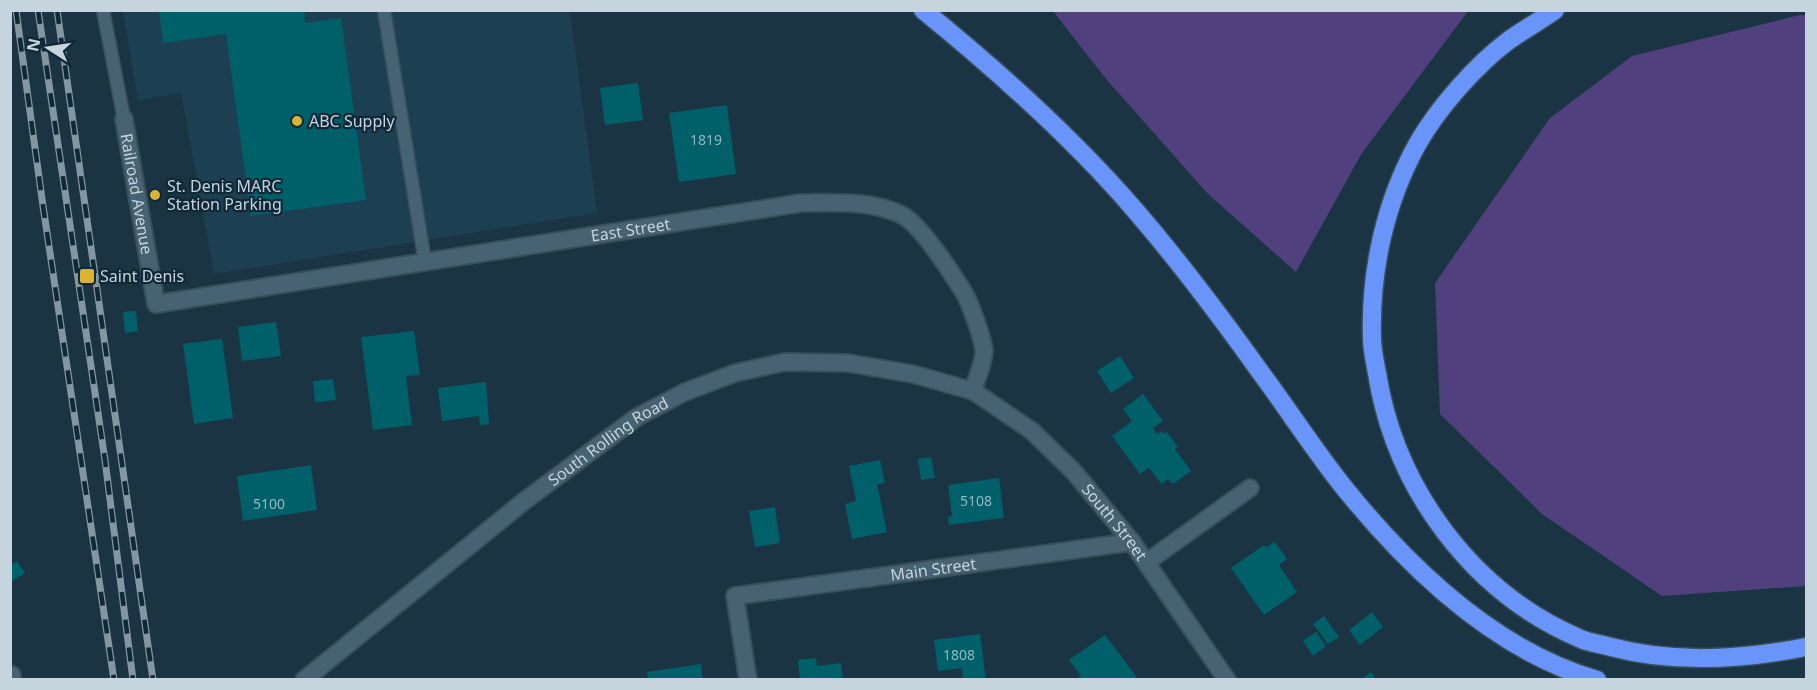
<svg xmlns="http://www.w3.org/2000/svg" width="1817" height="690" font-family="'Noto Sans',sans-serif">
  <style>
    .built { fill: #1d3f52 }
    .green { fill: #51407e }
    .building { fill: #006069 }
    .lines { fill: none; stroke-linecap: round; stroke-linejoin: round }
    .service-casing { stroke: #394f5b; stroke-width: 15 }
    .minor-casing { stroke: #394f5b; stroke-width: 20 }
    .tertiary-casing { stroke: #394f5b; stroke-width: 20 }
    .motorway-casing { stroke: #394f5b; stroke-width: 21 }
    .service { stroke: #476272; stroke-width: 12 }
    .minor { stroke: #476272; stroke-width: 16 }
    .tertiary { stroke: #476272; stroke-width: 16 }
    .motorway { stroke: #6995fa; stroke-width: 18 }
    .rail-casing { stroke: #8396a2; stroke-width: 7 }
    .rail { stroke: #102938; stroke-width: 4.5; stroke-dasharray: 14; stroke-linecap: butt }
    .poi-dot { fill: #dab333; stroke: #102938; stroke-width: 2 }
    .labels { text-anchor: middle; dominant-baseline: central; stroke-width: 4.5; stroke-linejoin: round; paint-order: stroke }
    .number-label { font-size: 14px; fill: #94b7c0 }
    .poi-label { font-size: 16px; fill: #c5d4dd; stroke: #102938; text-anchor: start }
    .street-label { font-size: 16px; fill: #c5d4dd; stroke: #102938 }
  </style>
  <rect width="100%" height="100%" fill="#1a3443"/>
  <polygon class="built" points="123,11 570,11 597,213 214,274 181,93 138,100"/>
  <g class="green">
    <polygon points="1053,11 1468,11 1362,153 1296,272 1208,194 1106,79"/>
    <polygon points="1800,15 1806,15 1806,586 1662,596 1542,514 1440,414 1435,283 1550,118 1632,56"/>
  </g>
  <g class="building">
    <polygon points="159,10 304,10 305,23 341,18 366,200 251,216 226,34 163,43"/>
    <polygon points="638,83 643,120 605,125 600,88"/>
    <polygon points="727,105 736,174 679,182 669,113"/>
    <polygon points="136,311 138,331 125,333 123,312"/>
    <polygon points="276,322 281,356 242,361 238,327"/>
    <polygon points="414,331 420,375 406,376 412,425 373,430 361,337"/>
    <polygon points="222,339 233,418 194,424 183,344"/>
    <polygon points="1120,356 1134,378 1111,393 1097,371"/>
    <polygon points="333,379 336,400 315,402 313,381"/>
    <polygon points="486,382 489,424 480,425 479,416 442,421 438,388"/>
    <polygon points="1143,394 1163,421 1153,428 1157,434 1162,431 1164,434 1167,432 1178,447 1175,449 1191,471 1173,484 1168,479 1162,484 1149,468 1140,474 1112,436 1132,421 1123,409"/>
    <polygon points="931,457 935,478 921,480 918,459"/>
    <polygon points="880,460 885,483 877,484 887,532 852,539 845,504 856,501 849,466"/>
    <polygon points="311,465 317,510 243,521 237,476"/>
    <polygon points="999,478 1004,518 949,525 948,517 952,516 948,485"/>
    <polygon points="775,507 780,543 755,547 749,511"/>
    <polygon points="1275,542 1287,559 1279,565 1297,592 1264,615 1231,568 1264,545 1266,547"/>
    <polygon points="17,561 25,573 12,581 10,578 10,565"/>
    <polygon points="1372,612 1383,627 1360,645 1349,630"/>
    <polygon points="1324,616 1339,637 1328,644 1313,624"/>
    <polygon points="1316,632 1326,646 1313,656 1303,641"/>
    <polygon points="980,634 986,680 963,680 962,668 938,671 934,640"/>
    <polygon points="1105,635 1136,676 1137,680 1075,680 1081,676 1069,660"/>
    <polygon points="816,658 817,666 841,663 843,680 800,680 798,660"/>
    <polygon points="701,664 703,680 648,680 647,672"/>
    <polygon points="1371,672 1376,680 1361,680"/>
  </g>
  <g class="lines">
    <g class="service-casing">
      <g id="service">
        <polyline points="103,10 124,119"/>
        <polyline points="384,10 425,262"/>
      </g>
    </g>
    <g class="minor-casing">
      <g id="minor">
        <path id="s1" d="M124,119l32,185 645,-101c33,0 67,-3 99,11 19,8 51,58 63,77 7,11 20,48 21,60 0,12 -8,28 -11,40"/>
        <polyline points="1147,562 1250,488"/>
        <polyline points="10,676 12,675"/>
        <path id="s2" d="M748,680l-13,-84 397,-54"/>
      </g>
    </g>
    <g class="tertiary-casing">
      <g id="tertiary">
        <path id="s3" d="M304,680l219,-178 114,-85 48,-25 50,-19 50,-11 63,1 65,11 60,17 59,40 42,41 58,70 95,138"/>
      </g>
    </g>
    <g class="motorway-casing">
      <g id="motorway">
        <path d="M923,10c75,61 147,125 211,199 45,52 87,108 127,164 29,39 55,80 85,117 65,80 150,161 251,190"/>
        <path d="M1555,10c-15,11 -32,20 -47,31 -32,24 -70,67 -90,102 -33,59 -48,128 -46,195 0,12 3,24 5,35 18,115 95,220 204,266 9,4 20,5 30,8 64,17 130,13 195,0"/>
      </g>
    </g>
    <use href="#service" class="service"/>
    <use href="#minor" class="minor"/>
    <use href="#tertiary" class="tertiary"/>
    <use href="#motorway" class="motorway"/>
    <g class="rail-casing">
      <g id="rail">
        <polyline points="16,10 43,206 114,680"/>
        <polyline points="38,10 105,460 133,680"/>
        <polyline points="57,10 153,680"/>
      </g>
    </g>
    <use href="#rail" class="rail"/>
  </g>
  <g class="poi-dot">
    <circle cx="297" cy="121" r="6"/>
    <circle cx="155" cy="195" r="6"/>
    <rect x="79" y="268" width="16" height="16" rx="3"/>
  </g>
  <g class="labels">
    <g class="number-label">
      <text x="706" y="139">1819</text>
      <text x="976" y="500">5108</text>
      <text x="269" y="503">5100</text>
      <text x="959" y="654">1808</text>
    </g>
    <g class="poi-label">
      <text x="309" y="121">ABC Supply</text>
      <text x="167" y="186">St. Denis MARC<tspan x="167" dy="18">Station Parking</tspan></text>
      <text x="100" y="276">Saint Denis</text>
    </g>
    <g class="street-label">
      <text stroke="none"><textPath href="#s1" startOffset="76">Railroad Avenue</textPath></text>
      <text stroke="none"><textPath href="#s1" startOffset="668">East Street</textPath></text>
      <text stroke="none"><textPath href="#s3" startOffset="387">South Rolling Road</textPath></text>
      <text stroke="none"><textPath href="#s3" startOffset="969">South Street</textPath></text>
      <text stroke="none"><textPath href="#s2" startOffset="285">Main Street</textPath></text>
    </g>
  </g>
  <rect width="1817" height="690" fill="none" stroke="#c5d4dd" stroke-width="24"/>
  <g transform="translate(48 48) rotate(282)" stroke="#102938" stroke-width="4.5" paint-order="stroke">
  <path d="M0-4.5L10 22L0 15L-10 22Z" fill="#c5d4dd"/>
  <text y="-9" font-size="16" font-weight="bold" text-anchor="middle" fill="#c5d4dd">N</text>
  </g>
</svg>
